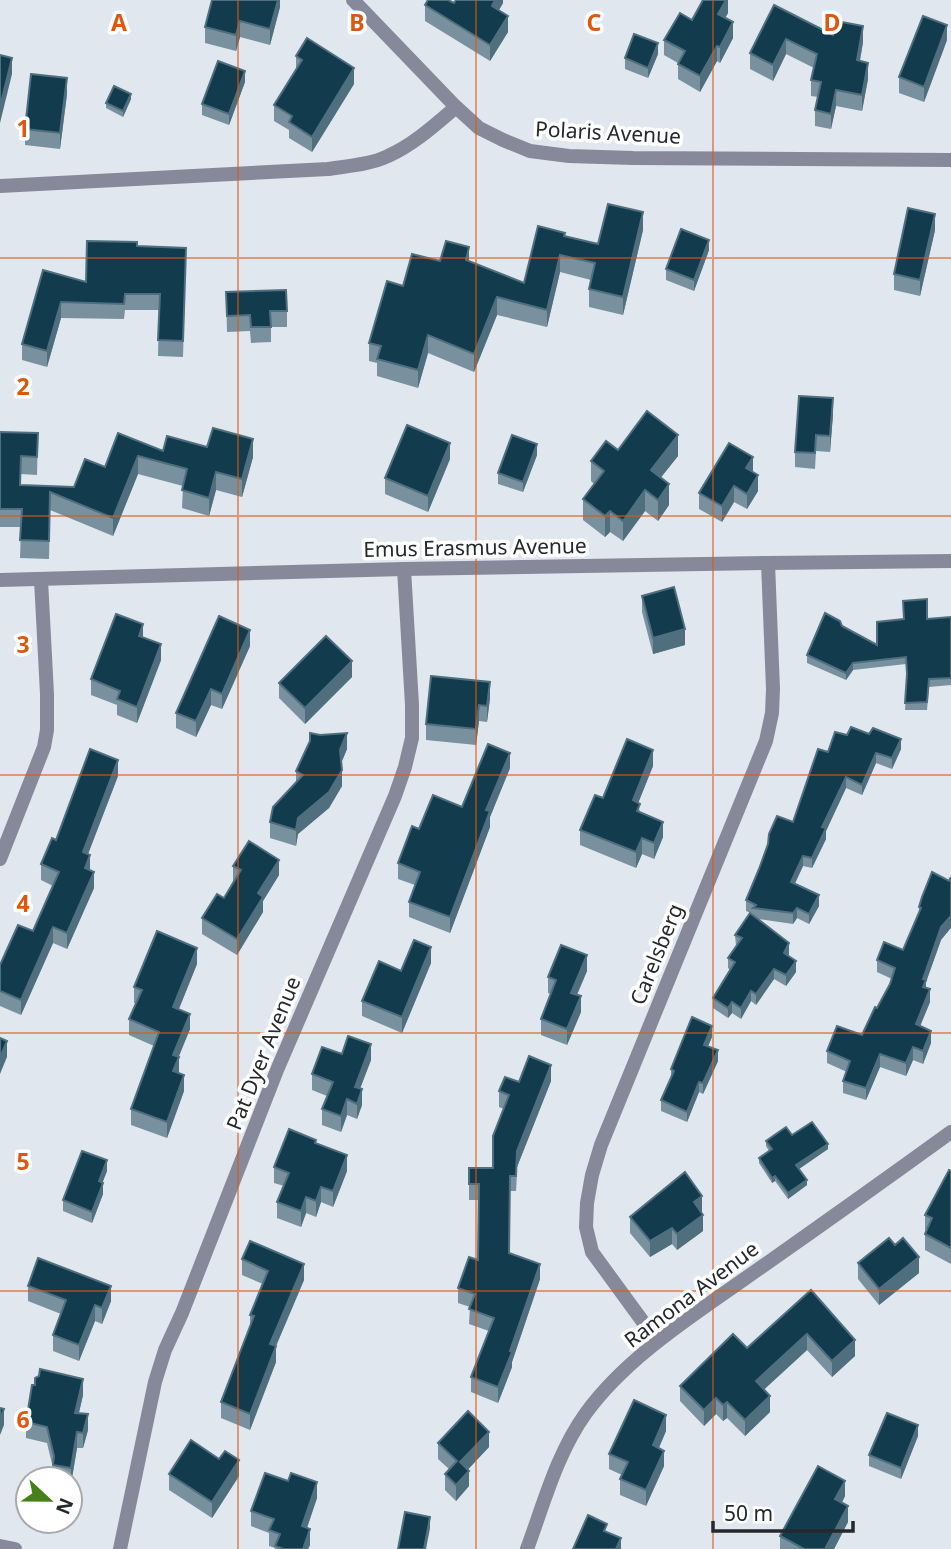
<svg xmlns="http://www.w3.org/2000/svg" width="951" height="1549" font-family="'Noto Sans',sans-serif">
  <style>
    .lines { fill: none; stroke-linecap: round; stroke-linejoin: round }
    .minor { stroke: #87899a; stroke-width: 14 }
    .wall { fill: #79919e }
    .shaded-wall { fill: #506f7e }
    .building { fill: #123b4e; stroke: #506f7e; stroke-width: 2 }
    .grid { fill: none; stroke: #de570e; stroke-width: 2; stroke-opacity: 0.55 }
    .labels { text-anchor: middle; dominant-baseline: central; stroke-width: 7; stroke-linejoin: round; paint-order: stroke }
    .street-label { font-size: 21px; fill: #26292c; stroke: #fff }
    .grid-label { font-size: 23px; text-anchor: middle; font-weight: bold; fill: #de570e; stroke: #fff; stroke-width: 7; stroke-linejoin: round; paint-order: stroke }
  </style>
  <rect width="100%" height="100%" fill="#e0e7ef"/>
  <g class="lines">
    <g class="minor">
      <polyline points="353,0 456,107 479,128 503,140 530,151 569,156 633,158 951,160"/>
      <path d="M0,186l328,-17c19,-3 41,-4 60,-13 25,-11 47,-31 68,-49"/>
      <polyline points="0,580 404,569 768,563 951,561"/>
      <polyline points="0,859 44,747 47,730 47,694 41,580"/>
      <polyline points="657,1341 592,1252 586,1227 587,1203 592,1175 601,1145 766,741 772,713 773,689 768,563"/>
      <polyline points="0,1546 15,1549"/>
      <polyline points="120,1549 155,1382 165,1350 182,1313 277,1070 395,796 405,767 412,738 412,705 404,569"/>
      <path d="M527,1549c17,-46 30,-96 59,-136 39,-54 103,-95 157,-133 70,-49 139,-98 208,-148"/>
    </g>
  </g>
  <g class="wall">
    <polygon points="280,0 280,7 270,45 240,37 236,51 205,43 205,27"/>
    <polygon points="503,0 503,3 499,10 508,32 490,61 425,21 425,5"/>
    <polygon points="728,0 728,13 725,18 733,38 720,63 717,61 700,92 678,79 678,63 664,55 664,40 692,20"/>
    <polygon points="774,5 833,35 863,42 860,61 868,79 862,111 836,106 831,129 815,126 815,110 818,97 811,96 811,80 814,68 786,54 773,81 750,69 750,53"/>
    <polygon points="947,40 924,102 899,93 899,77"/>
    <polygon points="658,54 648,78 625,69 625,58"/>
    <polygon points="296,56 354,84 312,152 289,138 289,130 274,121 274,105 296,69"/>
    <polygon points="245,82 229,125 202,115 202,104"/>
    <polygon points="67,94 60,149 25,145 25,129"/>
    <polygon points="131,99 123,117 106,108 106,103"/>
    <polygon points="643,230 623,315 589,307 589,289 591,280 560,272 547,327 497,315 474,372 428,353 418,388 377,376 377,363 369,361 369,343 403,286 440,261 469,261 524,283 565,236 598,244"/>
    <polygon points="935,230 920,296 894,290 894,274"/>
    <polygon points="137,246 186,248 183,357 158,356 159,310 125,310 124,319 61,318 47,367 22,360 22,344 43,270 86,282"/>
    <polygon points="709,250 694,291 666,280 666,269"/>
    <polygon points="226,292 287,311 287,327 271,327 271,342 251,343 250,331 227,332"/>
    <polygon points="833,414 830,452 816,451 815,469 795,467 795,452"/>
    <polygon points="0,432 38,433 37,475 21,474 21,485 74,487 105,467 118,433 163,451 207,447 253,457 242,497 216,490 209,516 182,508 183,486 138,474 113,536 50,510 49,559 20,558 21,527 0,527"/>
    <polygon points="618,450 678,456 661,477 669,505 658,521 645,511 623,541 610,532 605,537 583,520 583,499 594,484 591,481 591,461"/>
    <polygon points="537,455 523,492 498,484 498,473"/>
    <polygon points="450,459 428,512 385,494 385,478"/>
    <polygon points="753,472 758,491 747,509 734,502 722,522 699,509 699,493"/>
    <polygon points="642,596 685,645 653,654 642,612"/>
    <polygon points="951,617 951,685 929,687 927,710 905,710 907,676 906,664 853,670 846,680 807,663 807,655 842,626 877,645 927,619"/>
    <polygon points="143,637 161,660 137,723 117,715 117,705 91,695 91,679"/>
    <polygon points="250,646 222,709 211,705 196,737 176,728 176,713"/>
    <polygon points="352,677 305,724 279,698 279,683"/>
    <polygon points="490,698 487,722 479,721 476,745 426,740 426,724"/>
    <polygon points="347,749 341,763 342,786 329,808 298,834 296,846 270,838 270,822 296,783 296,771"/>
    <polygon points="901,749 892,769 876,763 862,795 846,788 826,831 826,839 812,868 803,866 795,883 819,906 809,924 797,918 793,924 758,919 789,954 788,956 796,972 786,986 774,979 756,1005 751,1001 741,1019 732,1013 728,1018 713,1008 713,998 730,970 728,968 728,958 736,946 735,935 753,916 753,914 746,911 746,900 793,822 828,752"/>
    <polygon points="653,766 638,803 640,813 663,837 654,859 642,854 636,868 580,845 580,830 603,798"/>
    <polygon points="510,768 490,817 490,827 450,933 409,917 409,902 415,885 398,879 398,863 419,829 462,807"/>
    <polygon points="118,776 88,854 90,870 94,888 67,949 53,943 21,1015 0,1006 0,965 33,931 53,886 41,880 41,864 56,840"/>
    <polygon points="233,866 279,875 263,901 263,912 237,955 202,934 202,918 224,898 233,881"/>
    <polygon points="922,897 941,940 926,982 926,988 930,1002 920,1026 931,1043 923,1064 913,1060 906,1076 880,1067 866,1100 843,1093 843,1081 847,1072 827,1063 827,1051 862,1035 890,984 892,979 877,972 877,960 903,950 919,913 919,907"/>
    <polygon points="431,963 402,1033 362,1016 362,1001 401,971"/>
    <polygon points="197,964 179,1009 190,1029 178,1057 179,1073 184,1091 167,1138 131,1125 131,1109 154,1046 129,1035 129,1019 136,1003 134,1003 134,987"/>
    <polygon points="587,971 577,995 581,1012 567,1045 541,1035 541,1019 551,994 548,993 548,977"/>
    <polygon points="712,1037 708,1046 718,1061 703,1094 699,1092 687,1122 661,1111 661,1100 671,1078 671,1069"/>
    <polygon points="342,1054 371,1060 360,1088 362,1105 357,1119 347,1115 341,1132 322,1125 322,1109 327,1096 312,1090 312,1074"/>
    <polygon points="551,1081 517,1167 516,1191 510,1191 509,1253 540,1279 512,1362 512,1367 498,1403 471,1392 471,1377 489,1331 469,1324 470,1307 458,1303 458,1288 478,1260 479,1200 469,1200 469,1168 493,1168 504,1109 499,1107 499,1091 519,1082"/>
    <polygon points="792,1135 828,1149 799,1169 807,1185 788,1199 775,1181 772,1183 759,1163 759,1158 769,1151 766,1146 766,1141"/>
    <polygon points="316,1143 347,1171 333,1207 321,1202 316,1217 306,1213 301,1227 277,1218 277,1202 284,1186 274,1183 274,1167"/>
    <polygon points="107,1171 102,1182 103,1194 92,1223 63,1211 63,1200"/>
    <polygon points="951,1171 951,1264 925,1250 925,1234 926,1231 925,1230 925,1215"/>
    <polygon points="701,1212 703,1231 677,1250 672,1244 650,1257 630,1233 630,1217"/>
    <polygon points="242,1259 304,1280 276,1346 276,1362 250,1430 221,1418 221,1402 250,1326 250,1315 263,1284 242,1275"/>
    <polygon points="858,1263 919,1273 879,1305 858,1279"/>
    <polygon points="28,1286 111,1301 102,1324 95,1321 79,1361 53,1351 53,1335 61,1314 28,1301"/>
    <polygon points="811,1290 855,1356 832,1377 807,1350 764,1389 770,1412 745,1436 727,1418 723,1421 716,1414 704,1426 680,1401 680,1386 747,1348"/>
    <polygon points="83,1395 79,1413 88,1430 83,1448 77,1448 71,1484 70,1483 70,1479 53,1479 53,1468 47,1443 26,1438 26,1422"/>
    <polygon points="666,1431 659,1448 664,1466 646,1506 620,1495 620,1479 622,1475 609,1469 609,1454"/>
    <polygon points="918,1436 901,1479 869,1466 869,1455"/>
    <polygon points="438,1443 489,1447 468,1469 469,1486 456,1501 445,1490 445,1474 449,1469 438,1459"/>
    <polygon points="169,1474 239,1476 212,1518 169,1490"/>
    <polygon points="845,1496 842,1503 848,1522 834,1549 780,1549 780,1536"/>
    <polygon points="317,1498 307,1528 310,1545 308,1549 275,1549 275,1548 269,1546 269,1533 251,1526 251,1511"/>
  </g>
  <g class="shaded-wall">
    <polygon points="278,0 280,0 280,7 270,45 270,29"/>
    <polygon points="495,0 503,0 503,3 492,22 492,6"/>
    <polygon points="726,0 728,0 728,13 718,30 718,14"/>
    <polygon points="508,16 508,32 490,61 490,45"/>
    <polygon points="240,21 240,37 236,51 236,35"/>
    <polygon points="733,22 733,38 720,63 720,47"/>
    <polygon points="947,25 947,40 924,102 924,87"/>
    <polygon points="863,26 863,42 857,76 857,60"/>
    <polygon points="786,39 786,54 773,81 773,65"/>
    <polygon points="658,43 658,54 648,78 648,68"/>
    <polygon points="717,46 717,61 700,92 700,76"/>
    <polygon points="12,58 12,74 0,123 0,107"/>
    <polygon points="868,63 868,79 862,111 862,95"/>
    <polygon points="354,68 354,84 312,152 312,137"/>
    <polygon points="245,71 245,82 229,125 229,114"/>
    <polygon points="67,78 67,94 60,149 60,133"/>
    <polygon points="836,90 836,106 831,129 831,114"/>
    <polygon points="131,94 131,99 123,117 123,111"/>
    <polygon points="643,212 643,230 623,315 623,297"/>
    <polygon points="935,214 935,230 920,296 920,280"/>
    <polygon points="709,240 709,250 694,291 694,280"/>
    <polygon points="469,247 469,265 466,260"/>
    <polygon points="560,255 560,272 547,327 547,310"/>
    <polygon points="497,297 497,315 474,372 474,354"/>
    <polygon points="61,302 61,318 47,367 47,351"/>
    <polygon points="428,335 428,353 418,388 418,370"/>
    <polygon points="833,398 833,414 830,452 830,436"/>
    <polygon points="678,435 678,456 651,490 651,470"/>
    <polygon points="253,439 253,457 242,497 242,479"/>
    <polygon points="450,443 450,459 428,512 428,496"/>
    <polygon points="537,444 537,455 523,492 523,482"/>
    <polygon points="138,456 138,474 113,536 113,518"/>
    <polygon points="753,457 753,473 746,468"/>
    <polygon points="216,472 216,490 209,516 209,498"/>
    <polygon points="758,475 758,491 747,509 747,494"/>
    <polygon points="669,484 669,505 658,521 658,500"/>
    <polygon points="734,486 734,502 722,522 722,506"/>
    <polygon points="645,490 645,511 623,541 623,521"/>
    <polygon points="610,511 610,532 605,537 605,516"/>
    <polygon points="143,624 143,640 139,636"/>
    <polygon points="685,629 685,645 653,654 653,638"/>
    <polygon points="250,630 250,646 222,709 222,694"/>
    <polygon points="161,644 161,660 137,723 137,707"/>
    <polygon points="352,661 352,677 305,724 305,708"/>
    <polygon points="853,663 853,670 846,680 846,673"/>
    <polygon points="490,682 490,698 487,722 487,706"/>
    <polygon points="211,689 211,705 196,737 196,721"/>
    <polygon points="479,705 479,721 476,745 476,729"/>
    <polygon points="347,733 347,749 340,766 340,750"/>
    <polygon points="901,739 901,749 892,769 892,758"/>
    <polygon points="653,750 653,766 633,816 633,800"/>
    <polygon points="510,753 510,768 490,817 490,827 450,933 450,917 486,810"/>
    <polygon points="876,753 876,763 862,795 862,785"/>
    <polygon points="118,760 118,776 83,867 83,852"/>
    <polygon points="342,770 342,786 329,808 298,834 296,846 296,830 298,818"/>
    <polygon points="846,777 846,788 826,831 826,839 812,868 812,858 822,827"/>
    <polygon points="663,822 663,837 654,859 654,843"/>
    <polygon points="642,838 642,854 636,868 636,852"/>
    <polygon points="90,855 90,870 85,868"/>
    <polygon points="803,856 803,866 791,892 791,882"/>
    <polygon points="279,860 279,875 263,901 263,912 237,955 237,939 258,893"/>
    <polygon points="94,872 94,888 67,949 67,933"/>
    <polygon points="819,895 819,906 809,924 809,914"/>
    <polygon points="797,908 797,918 793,924 793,913"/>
    <polygon points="951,916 951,928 941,940 926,982 926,992 923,999 923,979 941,927"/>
    <polygon points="53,927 53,943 21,1015 21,1000"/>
    <polygon points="789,943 789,954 784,963 784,953"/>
    <polygon points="431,947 431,963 402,1033 402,1017"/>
    <polygon points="197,948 197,964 173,1023 173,1007"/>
    <polygon points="587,955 587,971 571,1008 571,993"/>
    <polygon points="796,961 796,972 786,986 786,975"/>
    <polygon points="774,969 774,979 756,1005 756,994"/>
    <polygon points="930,989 930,1002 916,1036 916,1024"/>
    <polygon points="751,991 751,1001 741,1019 741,1008"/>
    <polygon points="581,996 581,1012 567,1045 567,1029"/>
    <polygon points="732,1002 732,1013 728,1018 728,1008"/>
    <polygon points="190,1014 190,1029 173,1071 173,1055"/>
    <polygon points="712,1026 712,1037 704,1056 704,1045"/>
    <polygon points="931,1031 931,1043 923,1064 923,1051"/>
    <polygon points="7,1041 7,1057 0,1074 0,1058"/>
    <polygon points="371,1044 371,1060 355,1102 355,1087"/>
    <polygon points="913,1047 913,1060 906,1076 906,1063"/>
    <polygon points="718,1050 718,1061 703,1094 703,1083"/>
    <polygon points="880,1054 880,1067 866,1100 866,1088"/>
    <polygon points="179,1057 179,1073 173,1071"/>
    <polygon points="551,1065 551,1081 517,1167 516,1191 517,1151"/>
    <polygon points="184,1075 184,1091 167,1138 167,1122"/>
    <polygon points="699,1082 699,1092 687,1122 687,1112"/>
    <polygon points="362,1089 362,1105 357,1119 357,1104"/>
    <polygon points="347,1099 347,1115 341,1132 341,1116"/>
    <polygon points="828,1144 828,1149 796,1171 796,1165"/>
    <polygon points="347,1155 347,1171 333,1207 333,1191"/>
    <polygon points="107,1160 107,1171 99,1192 99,1181"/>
    <polygon points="775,1176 775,1181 772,1183 772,1178"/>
    <polygon points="807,1180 807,1185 788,1199 788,1193"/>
    <polygon points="103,1183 103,1194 92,1223 92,1212"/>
    <polygon points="321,1187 321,1202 316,1217 316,1201"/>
    <polygon points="702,1196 702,1212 694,1218 694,1202"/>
    <polygon points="306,1197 306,1213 301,1227 301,1211"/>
    <polygon points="703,1215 703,1231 677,1250 677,1234"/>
    <polygon points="672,1228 672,1244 650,1257 650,1241"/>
    <polygon points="919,1257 919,1273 879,1305 879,1289"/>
    <polygon points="304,1264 304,1280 270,1360 270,1344"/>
    <polygon points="540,1264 540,1279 512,1362 512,1367 498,1403 498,1387"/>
    <polygon points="111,1286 111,1301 102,1324 102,1308"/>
    <polygon points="95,1305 95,1321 79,1361 79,1345"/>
    <polygon points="807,1334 807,1350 756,1397 756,1381"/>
    <polygon points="855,1340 855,1356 832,1377 832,1361"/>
    <polygon points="276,1346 276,1362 250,1430 250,1414"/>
    <polygon points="83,1379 83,1395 75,1429 75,1413"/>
    <polygon points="770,1396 770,1412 745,1436 745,1420"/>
    <polygon points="716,1398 716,1414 704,1426 704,1410"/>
    <polygon points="727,1402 727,1418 723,1421 723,1405"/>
    <polygon points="4,1409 4,1425 0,1435 0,1419"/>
    <polygon points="88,1414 88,1430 83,1448 83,1433"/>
    <polygon points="666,1415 666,1431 653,1461 653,1445"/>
    <polygon points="918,1425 918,1436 901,1479 901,1468"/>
    <polygon points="77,1432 77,1448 71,1484 71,1468"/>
    <polygon points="489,1432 489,1447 460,1478 460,1462"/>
    <polygon points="664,1451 664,1466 646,1506 646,1490"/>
    <polygon points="239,1460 239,1476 212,1518 212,1502"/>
    <polygon points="469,1471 469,1486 456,1501 456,1485"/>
    <polygon points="845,1481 845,1496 835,1515 835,1499"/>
    <polygon points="317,1482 317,1498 302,1542 302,1526"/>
    <polygon points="848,1506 848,1522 834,1549 825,1549"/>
    <polygon points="430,1517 430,1528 426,1549 424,1549"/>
    <polygon points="310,1529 310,1545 308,1549 303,1549"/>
    <polygon points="621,1538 621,1549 616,1549"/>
  </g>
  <g class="building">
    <polygon points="212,0 278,0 270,29 240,21 236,35 205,27"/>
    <polygon points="428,0 448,0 454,3 456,0 495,0 492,6 508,16 490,45 425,5"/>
    <polygon points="703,0 726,0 718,14 733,22 720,47 717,46 700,76 678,64 685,51 664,40 680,13 692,20"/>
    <polygon points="774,5 833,35 836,21 863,26 857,60 868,63 862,95 836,90 831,114 815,110 821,82 811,80 817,54 786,39 773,65 750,53"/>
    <polygon points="923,16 947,25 924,87 899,77"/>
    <polygon points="634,34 658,43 648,68 625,58"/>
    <polygon points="307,38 354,68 312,137 289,122 292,116 274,105 302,60 296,56"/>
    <polygon points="0,55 12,58 0,107"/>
    <polygon points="218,61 245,71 229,114 202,104"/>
    <polygon points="31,74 67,78 60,133 25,129"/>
    <polygon points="114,86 131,94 123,111 106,103"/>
    <polygon points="608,204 643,212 623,297 589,289 595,263 560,255 547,310 497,297 474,354 428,335 418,370 377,359 381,346 369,343 387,281 403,286 412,254 440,261 446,241 469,247 466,260 524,283 538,226 565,233 564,236 598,244"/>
    <polygon points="908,208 935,214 920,280 894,274"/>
    <polygon points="681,229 709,240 694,280 666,269"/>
    <polygon points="87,241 137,242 137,246 186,248 183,341 158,340 160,294 125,294 124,304 61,302 47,351 22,344 43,270 86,282"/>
    <polygon points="286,290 287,311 270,311 271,327 251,327 250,315 227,316 226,292"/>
    <polygon points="799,396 833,398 830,436 816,435 815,453 795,452"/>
    <polygon points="647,411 678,435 651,470 669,484 658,500 645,490 623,521 610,511 605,516 583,499 604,471 591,461 606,441 618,450"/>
    <polygon points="407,425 450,443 428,496 385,478"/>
    <polygon points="213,428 253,439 242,479 216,472 209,498 182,490 187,469 138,456 113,518 50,492 49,541 20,540 22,509 0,509 0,432 38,433 37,457 21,456 20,485 74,487 85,459 105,467 118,433 163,451 167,436 207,447"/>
    <polygon points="512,435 537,444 523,482 498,473"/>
    <polygon points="729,443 753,457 746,468 758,475 747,494 734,486 722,506 699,493"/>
    <polygon points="674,587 685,629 653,638 642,596"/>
    <polygon points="927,599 927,619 951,617 951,678 929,679 927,702 905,703 907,674 906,657 853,663 846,673 807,655 825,613 840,621 842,626 877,645 877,622 904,619 903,601"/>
    <polygon points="116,614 143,624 139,636 161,644 137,707 117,699 120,691 91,679"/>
    <polygon points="219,616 250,630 222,694 211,689 196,721 176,713"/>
    <polygon points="326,636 352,661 305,708 279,683"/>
    <polygon points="431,676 490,682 487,706 479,705 476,729 426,724"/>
    <polygon points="851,727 869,734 873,728 901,739 892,758 876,753 862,785 846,777 822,827 826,828 812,858 803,856 791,882 819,895 809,914 797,908 793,913 753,908 756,905 746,900 759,869 768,844 769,834 777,816 793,822 818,749 828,752 835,732 847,735"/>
    <polygon points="310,733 320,735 347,733 340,750 342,770 329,792 298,818 296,830 270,822 273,807 303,775 296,771 310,741"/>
    <polygon points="627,739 653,750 633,800 640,804 637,811 663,822 654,843 642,838 636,852 580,830 595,795 603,798"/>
    <polygon points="488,744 510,753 486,810 490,811 450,917 409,902 420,872 398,863 412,826 419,829 433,795 462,807"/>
    <polygon points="90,749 118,760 83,852 90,855 85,868 94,872 67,933 53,927 21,1000 0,991 0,965 18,925 33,931 59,872 41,864 52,838 56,840"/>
    <polygon points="249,841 279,860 258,893 263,897 237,939 202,918 217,894 224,898 241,870 233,866"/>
    <polygon points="932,872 949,881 951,877 951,916 941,927 923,979 926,980 923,987 930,989 916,1024 931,1031 923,1051 913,1047 906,1063 880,1054 866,1088 843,1081 850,1061 827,1051 837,1026 862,1035 875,1007 877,1008 890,984 895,968 877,960 884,942 903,950 921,908 919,907 922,897"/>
    <polygon points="750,913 789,943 784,953 796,961 786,975 774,969 756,994 751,991 741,1008 732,1002 728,1008 713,998 735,962 728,958 742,938 735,935"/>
    <polygon points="157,931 197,948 173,1007 190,1014 173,1055 179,1057 173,1071 184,1075 167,1122 131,1109 159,1032 129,1019 142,990 134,987"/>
    <polygon points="414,940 431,947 402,1017 362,1001 379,961 401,971"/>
    <polygon points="561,945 587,955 571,993 581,996 567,1029 541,1019 556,980 548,977"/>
    <polygon points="692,1017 712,1026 704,1045 718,1050 703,1083 699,1082 687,1112 661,1100 674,1071 671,1069"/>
    <polygon points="348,1036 371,1044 355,1087 362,1089 357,1104 347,1099 341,1116 322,1109 333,1082 312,1074 322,1047 342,1054"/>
    <polygon points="0,1038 7,1041 0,1058"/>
    <polygon points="529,1056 551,1065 517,1151 516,1176 510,1176 509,1253 540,1264 510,1351 512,1352 498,1387 471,1377 494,1318 469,1309 475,1294 458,1288 469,1257 478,1260 479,1184 469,1184 469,1168 493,1168 493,1136 509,1095 499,1091 505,1077 519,1082"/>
    <polygon points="812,1122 828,1144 796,1165 807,1180 788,1193 775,1176 772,1178 759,1158 772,1149 766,1141 786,1127 792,1135"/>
    <polygon points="289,1129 316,1140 315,1143 347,1155 333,1191 321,1187 316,1201 306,1197 301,1211 277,1202 289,1173 274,1167"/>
    <polygon points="82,1151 107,1160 99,1181 103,1183 92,1212 63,1200"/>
    <polygon points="949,1170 951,1171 951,1248 925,1234 932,1218 925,1215"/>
    <polygon points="685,1172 702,1196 694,1202 703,1215 677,1234 672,1228 650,1241 630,1217"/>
    <polygon points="889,1238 895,1245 903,1238 919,1257 879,1289 858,1263"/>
    <polygon points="250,1241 304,1264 270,1344 276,1346 250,1414 221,1402 254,1316 250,1315 268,1271 242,1259"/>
    <polygon points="38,1258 111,1286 102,1308 95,1305 79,1345 53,1335 66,1300 28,1286"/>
    <polygon points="811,1290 855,1340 832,1361 807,1334 756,1381 770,1396 745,1420 727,1402 723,1405 716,1398 704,1410 680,1386 733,1334 747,1348"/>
    <polygon points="40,1369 83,1379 75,1413 88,1414 83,1433 77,1432 71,1468 53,1465 54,1456 47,1427 26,1422 32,1385 35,1385 35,1378 39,1376"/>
    <polygon points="634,1400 666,1415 653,1445 664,1451 646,1490 620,1479 628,1462 609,1454"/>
    <polygon points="0,1408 4,1409 0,1419"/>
    <polygon points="468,1411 489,1432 460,1462 469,1471 456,1485 445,1474 457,1461 438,1443"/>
    <polygon points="887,1413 918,1425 901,1468 869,1455"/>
    <polygon points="191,1440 219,1459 225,1451 239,1460 212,1502 169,1474"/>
    <polygon points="818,1466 845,1481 835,1499 848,1506 825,1549 804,1549 780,1536"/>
    <polygon points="265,1473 288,1481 291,1473 317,1482 302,1526 310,1529 303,1549 284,1549 275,1546 280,1534 269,1530 274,1519 251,1511"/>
    <polygon points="405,1512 430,1517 424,1549 398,1549"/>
    <polygon points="588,1515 607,1524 604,1531 621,1538 616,1549 573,1549"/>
  </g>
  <path class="grid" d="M238,0v1549M476,0v1549M713,0v1549M0,258h951M0,516h951M0,775h951M0,1033h951M0,1291h951"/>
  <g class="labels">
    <g class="street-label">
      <text transform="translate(608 132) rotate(3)">Polaris Avenue</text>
      <text transform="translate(475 547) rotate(-1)">Emus Erasmus Avenue</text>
      <text transform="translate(656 954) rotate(-68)">Carelsberg</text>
      <text transform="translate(263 1053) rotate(-68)">Pat Dyer Avenue</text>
      <text transform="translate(691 1294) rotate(-37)">Ramona Avenue</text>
    </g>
  </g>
  <g class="grid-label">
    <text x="119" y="31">A</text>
    <text x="357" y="31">B</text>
    <text x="594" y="31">C</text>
    <text x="832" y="31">D</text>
    <text x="23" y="137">1</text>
    <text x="23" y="395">2</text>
    <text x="23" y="653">3</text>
    <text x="23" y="912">4</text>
    <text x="23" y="1170">5</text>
    <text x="23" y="1428">6</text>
  </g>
  <g transform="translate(49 1500) rotate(112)"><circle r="33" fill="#ffffff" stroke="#a8a9ab" stroke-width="2"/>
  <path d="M0-5L12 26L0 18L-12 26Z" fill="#46801a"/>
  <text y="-10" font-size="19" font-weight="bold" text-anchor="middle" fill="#26292c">N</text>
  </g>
  <path d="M713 1521v10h140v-10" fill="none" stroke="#26292c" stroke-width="3.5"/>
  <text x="724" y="1521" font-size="21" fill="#26292c" stroke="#ffffff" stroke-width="5" paint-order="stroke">50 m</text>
</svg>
